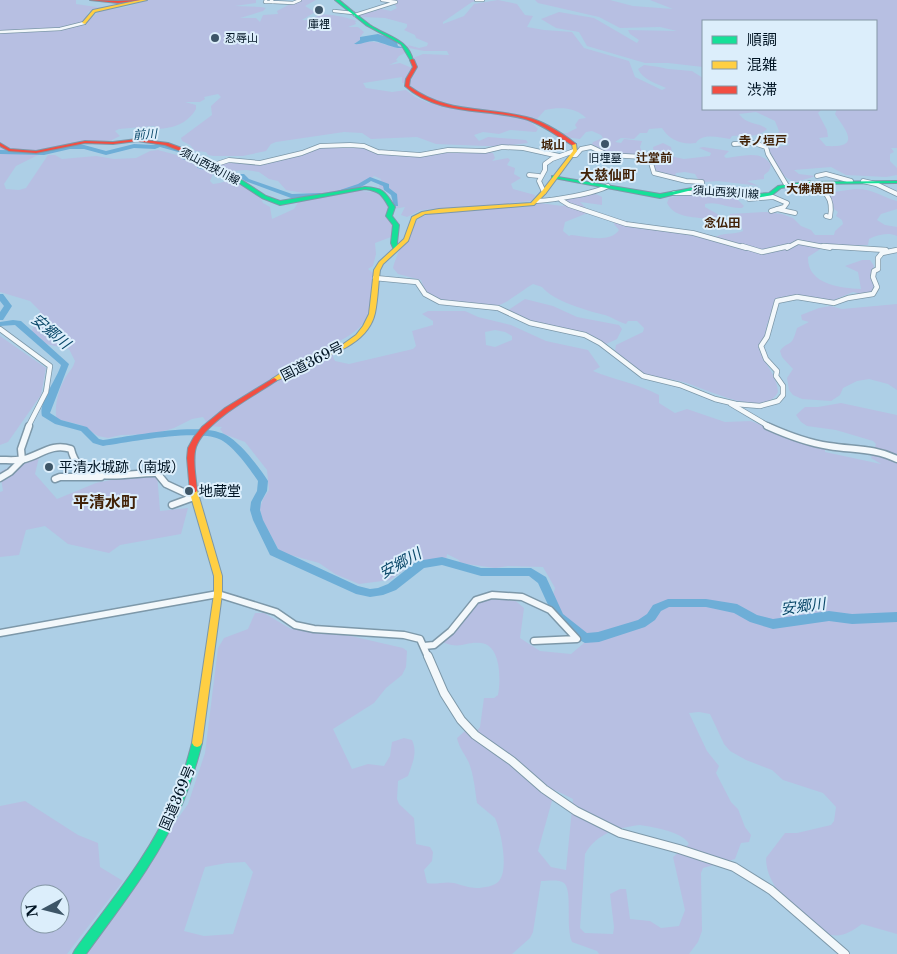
<svg xmlns="http://www.w3.org/2000/svg" width="897" height="954" font-family="'Libre Baskerville','Noto Sans JP',serif">
  <style>
    .green { fill: #b7bfe2; fill-rule: evenodd }
    .water { fill: #6eaed7 }
    .lines { fill: none; stroke-linecap: round; stroke-linejoin: round }
    .river { fill: #6eaed7; fill-rule: evenodd }
    .street-far4-casing { stroke: #7d98a9; stroke-width: 4 }
    .street-far3-casing { stroke: #7d98a9; stroke-width: 5.5 }
    .street-far2-casing { stroke: #7d98a9; stroke-width: 6 }
    .street-far1-casing { stroke: #7d98a9; stroke-width: 9 }
    .street-casing { stroke: #7d98a9; stroke-width: 10 }
    .fast-casing { stroke: #7d98a9; stroke-width: 2 }
    .slow-casing { stroke: #7d98a9; stroke-width: 2 }
    .jam-casing { stroke: #7d98a9; stroke-width: 2 }
    .street-far4 { stroke: #f3f8fb; stroke-width: 2.5 }
    .street-far3 { stroke: #f3f8fb; stroke-width: 4 }
    .street-far2 { stroke: #f3f8fb; stroke-width: 4.5 }
    .street-far1 { stroke: #f3f8fb; stroke-width: 6 }
    .street { stroke: #f3f8fb; stroke-width: 8 }
    .fast { fill: #16e098; fill-rule: evenodd }
    .slow { fill: #ffcf43; fill-rule: evenodd }
    .jam { fill: #f24e42; fill-rule: evenodd }
    .poi-dot { fill: #3d5567; stroke: #dceefb; stroke-width: 2 }
    .labels { text-anchor: middle; dominant-baseline: central; stroke-width: 4; stroke-linejoin: round; paint-order: stroke }
    .far-poi-label { font-size: 11px; fill: #001423; stroke: #dceefb }
    .far-street-label { font-size: 11px; fill: #001423; stroke: #dceefb }
    .far-water-label { font-size: 12px; font-style: italic; fill: #0a4869; stroke: #dceefb }
    .far-neighbourhood-label { font-size: 12px; font-weight: bold; fill: #412207; stroke: #dceefb }
    .far-quarter-label { font-size: 14px; font-weight: bold; fill: #412207; stroke: #dceefb }
    .street-label { font-size: 14px; fill: #001423; stroke: #dceefb }
    .poi-label { font-size: 14px; fill: #001423; stroke: #dceefb; text-anchor: start }
    .water-label { font-size: 15px; font-style: italic; fill: #0a4869; stroke: #dceefb }
    .quarter-label { font-size: 16px; font-weight: bold; fill: #412207; stroke: #dceefb }
  </style>
  <rect width="100%" height="100%" fill="#adcfe6"/>
  <g class="green">
    <path d="M0,0h76v4l27,4 -15,4 -1,4 7,1 -1,-1 8,-5 26,-4 21,-7h108v3l-21,3 26,1 5,1 -3,3 -23,7h16l4,4 3,-7 15,-1 -1,-3 21,-11h18l-11,6 10,6 -13,8c8,1 12,-3 19,-5 9,-2 27,3 36,6l-2,1 1,2 -8,3h10l6,5 -4,5v3l-6,4c7,0 13,-3 20,-2 11,1 19,7 30,6l3,4 -8,4 -3,4 2,1 -9,4 11,-2 12,5 -8,15h-2v-6l-39,6 3,5 26,4 14,-2 9,7 14,6 85,14 16,4 8,8 -2,3 -26,-2 -11,4 -16,-2 -9,3 5,6 9,-4 38,3 2,3 -16,2v2l-76,-3 -19,-7 -46,2 -9,-6 -18,-1 -68,10 -5,2 -5,7 -23,5h-29l-6,-1 -2,-3 -11,-1 -5,-6 -8,-4 -1,-3 31,-23 -1,-9 10,-9 -3,-3 -14,3 1,2 -5,3h-15l11,3v4c-9,15 -22,19 -39,20l-3,-3 -35,3 -4,2 5,5 -8,4 -60,7v4l-16,5 -20,10 -12,18 2,5 13,1 7,-2 22,-33h7l7,4 34,-3 18,3 22,-1 14,-7 8,-1 41,11 3,7 11,6 -3,7 3,3 7,-1 11,-4c13,5 27,12 32,24l7,4 2,12 22,-10 5,-8 54,-11 26,3c8,6 11,13 8,23l7,12 -3,9 -16,6 1,11 -3,12 -5,3 5,4c-3,42 0,52 -41,72l1,12 2,4 14,3 64,-15 3,-3 -4,-15 21,-6v-4l-11,-7 6,-3h37l13,6 33,8 35,16 42,9 12,17 -7,4c22,9 46,13 66,24v8l16,10 12,-4 38,13 26,-1 48,19 26,7v5l56,12 -10,-6 5,-14 -3,-3 -37,-11 -29,-4 -6,-4 -5,-7 9,-8h13l23,-4 56,12v519l-35,-10c-13,9 -23,16 -39,8 -22,-19 -57,-41 -57,-74l19,-25h12l34,-8 3,-4 2,-14 -13,-14 -40,-13 -11,-10 -26,-10 -16,-9 -6,-7 -14,-30 -11,-2 -10,1 18,38 12,15 -3,7 15,29 7,7 7,18 6,8 -2,7 -8,1 -6,16 -32,9 -2,5 1,58 -4,11 -9,12h-90l-2,-3 -25,-9c-7,-15 1,-51 -8,-59 -5,-4 -17,-2 -23,-2l-8,51 -3,6 -18,16h-429l105,-150 17,-51 13,-105 6,-10 24,-9 7,-16h9l27,16 60,7 52,12 4,3 -1,16 -4,8 -16,13 -12,15 -41,26 19,40 16,-5 16,2 6,-10 2,-14 12,-4 8,2c6,13 0,24 -4,36l-10,5 -1,18 2,5 15,14 2,26 14,3 3,5 -1,9 -8,9 3,13c9,2 18,-2 27,0 8,2 15,5 23,5 6,0 18,-2 22,-7 10,-12 2,-50 -4,-63l-18,-15c-2,-13 -3,-27 -8,-40 -4,-9 -10,-15 -12,-25l8,-7h12l3,-4 4,-29h10l4,-3c3,-15 3,-50 -17,-52 -16,-2 -19,7 -39,-1l25,-38 21,-6 23,-1 13,11 -4,30 20,13 31,3 13,-11 -8,-17 -11,-8 -9,-13 -3,-10 2,-7 -12,-21 -35,-1 -13,2 -35,-5 -1,-3 -12,-6 -1,6h-29l-27,20 -31,4 -24,-10 -16,-11 -39,-11 -18,-33 -2,-11 3,-9 6,-9 -2,-20 -22,-28 -21,-8 -4,-5 2,-2 -13,-1 -6,-9 -11,2 -18,9 -20,6 -33,1 -13,3 -10,-2 -17,-11 -24,-6c-4,-12 3,-34 10,-44 4,-6 6,-7 8,-14l-6,-12 -23,-5 -15,-11 9,-22 -10,-10 -30,-9zM495,330l10,2 7,4v4l-17,7 -9,-2 -1,-13zM555,790l18,9 -7,71 -15,-3 -13,-16zM640,825c14,2 43,7 49,19l-16,13 12,53 -6,16 -18,2 -11,-7 -20,-2 -4,-30h-6l-10,5 4,33 -1,7 -28,-1 -5,-5 5,-74c12,-21 32,-26 55,-29zM245,862l8,10 -20,62 -29,2 -20,-5 21,-64 22,-4z"/>
    <path d="M391,0h90l-9,2 -29,20v2l21,-8 10,-12 24,-4 19,4 8,11 8,1 -6,11 17,3 28,2 12,16 45,13 6,16 27,13 4,-2c-10,-5 -23,-8 -28,-19l6,-4 15,2 9,2 24,2 11,7v31h119l-4,4 9,17 1,7 -9,1 7,8c36,2 20,-15 9,-32l2,-5h39v-88h-173v46l-35,-4h-23l-58,-17 -8,-14 -23,-4 -15,-9 18,-7 35,6 43,25 2,-3 -9,-6 -2,-4 49,1 -17,-4 -40,1 -21,-11 -61,-14 -3,-3h75l23,6 40,3 -23,-9h247v148h-6l3,4 -4,2v7l7,7v7l-11,2 -40,-2 -15,-8 -37,3 5,4 16,2c-5,2 -14,5 -20,5 -14,-2 -25,-20 -26,-33l21,-3 -15,-7 4,-7 -4,-10 -19,-9 -17,2c9,12 20,8 28,15 -10,10 -23,6 -35,7l-2,3c-11,-2 -29,-6 -34,4 -14,2 -27,-3 -34,-15l-13,1 -2,4h-7l-6,6 -13,-1 -6,4 6,1 3,-4 18,2 -2,6 4,9 -24,-2 -3,-3 -14,1 -11,-8 1,-2 10,-4 -2,-3 -9,-4 -6,1 -6,7 -16,-2 -5,-4h8l10,-5 -2,-3 4,-6 7,-1c-10,-11 -27,-11 -41,-8l-9,10 -101,-19 -14,-5 -12,-10v-4l8,-13 -4,-11 10,-4 26,1 -2,-4h-23l-15,-3 -1,-3 11,3 8,-2 1,-3 -12,-5 -1,-3 -11,-5 3,-3v-3l-22,-6 -22,-1 -5,-3 18,-3 1,-3 14,3 6,-3 -2,-3 2,-2z"/>
    <path d="M663,143l8,4 1,5 -2,4 14,3 26,-3 1,-3 -12,-5 4,-1 26,4 -5,5 2,2c14,-1 36,-9 45,7l-2,6 -5,4v4l-17,2 12,5 -41,-5 -14,1 -6,-3 -3,-5 -10,-2 -9,1 -1,2 7,4 -26,-8 -3,-9 12,-4 -11,-4 -1,-7z"/>
    <path d="M324,147h37l12,5 44,4 56,-6 20,3 2,5 -3,3 16,-3 2,2 -3,5 8,3 -1,6 7,4 -10,6 2,5 22,6 -1,5c-10,3 -20,1 -30,5l-83,5 -14,7 -6,-2 4,-8 -12,2 -2,-8 5,-4 -17,-10 2,-8 -7,-3 -11,11 -47,8 -30,-5 -8,-9 -9,-2 -10,-7 -13,-2 -16,1 -15,-6 10,-4 27,3z"/>
    <path d="M855,189c16,-1 27,8 42,12v8l-16,5 -4,6 8,5 12,2v9c-9,-4 -20,-1 -28,3l-1,6 -43,1 -17,11c-1,27 32,31 53,32l-3,-17 -13,-6 17,-6h8l4,6 -3,9 3,9 -1,10 -4,2 -16,-4 -24,10 -25,-5 -30,6v10l-7,11 -2,12 -7,10c5,17 19,29 20,46 -14,29 -78,-7 -99,-11 -12,-3 -23,-2 -34,-6 -10,-5 -24,-16 -30,-24l1,-6 27,-13 1,-4 -7,-7h-9l-2,3c-8,-2 -14,-7 -21,-9 -17,-4 -52,-14 -63,-28l-9,-3c-9,5 -26,19 -34,21 -12,4 -62,-4 -73,-12l-5,-13 -23,-6 -5,-6c2,-11 18,-44 27,-50 15,-10 85,-10 106,-11l14,-4 22,3 3,-1 -1,-5c11,-7 27,-10 38,-3v8l-22,-3 10,10 -25,10 -2,9 6,5 2,-1c14,1 38,9 48,-5l-5,-6 1,-3 22,7 28,2 49,8c7,-6 20,-3 29,-7l-2,-6 -10,-7 -1,-4 36,-2 16,2 11,4 8,8 10,4 4,5h19l1,-4 8,-7 -1,-4 -6,-4 2,-4 -4,-3 -7,-16z"/>
    <path d="M723,194l18,2 -5,2 8,8 -2,2c-13,1 -24,-7 -37,-4v3l14,8 -2,4 -4,2c-18,-6 -37,-1 -46,-18l2,-5c15,-5 36,-1 54,-4z"/>
    <polygon points="525,299 553,306 577,317 619,325 622,329 617,339 604,345 595,338 532,322 507,311"/>
    <path d="M897,304v86l-9,-6 -19,-5 -12,2 -14,7 -3,7 -9,6 -29,-2 -9,-4 -4,-5 -2,-12 6,-9 -11,-12 -2,-6c9,-12 11,-1 17,-23l12,-6 -7,-2 -1,-5 18,-7 11,-2 12,3z"/>
    <polygon points="0,336 46,368 41,395 8,442 0,445"/>
    <polygon points="41,449 35,474 57,499 96,483 150,472 157,473 160,511 188,508 181,534 120,545 109,553 68,544 45,526 26,530 19,555 0,557 0,492 3,491 0,472"/>
    <path d="M25,801l53,34 20,8 2,24 23,14 -56,73h-67v-148zM30,894h30v30h-30z"/>
  </g>
  <path class="water" d="M378,34l18,6 2,6 6,2c-11,1 -19,-5 -30,-7 -7,0 -13,4 -20,3l6,-4v-3z"/>
  <g class="lines">
    <g class="river">
      <polygon points="159,143 187,151 190,157 205,161 204,166 231,174 244,174 249,179 292,194 320,193 323,195 320,197 291,198 245,181 240,177 229,177 198,168 197,167 199,163 182,159 181,158 184,156 182,153 160,147 155,149 134,148 106,155 84,149 70,149 44,155 0,154 0,150 45,151 70,145 84,145 106,151 134,144 154,145"/>
      <path d="M370,177l19,7v4l8,6 1,12h-4l-3,-11 -7,-5 -1,-4 -12,-5c-9,6 -28,16 -37,11l24,-8z"/>
      <polygon points="0,294 3,294 12,306 3,320 0,320 0,312 4,306 0,301"/>
      <path d="M13,320l8,1 48,43 -19,49 11,7 26,7 12,12 4,1c29,-4 98,-19 123,-5 15,8 33,32 42,46l-1,10 -6,11 -1,8 3,10 15,29 80,37 12,3 8,-1 10,-4 29,-23 25,-4 39,11h50l15,9 17,37 24,19 11,-1 40,-12 9,-6 6,-9 15,-6h38l31,5 20,11 16,4 56,-8 23,3 45,-2v10l-45,2 -23,-3 -56,8 -23,-7 -16,-9 -28,-6h-37l-8,4 -6,9 -10,7 -46,15 -14,1 -11,-6 -19,-17 -17,-37 -9,-7h-48l-39,-11 -18,3 -28,22 -13,5 -13,2 -14,-3 -86,-39 -17,-35 -3,-10 1,-8 6,-11 1,-10c-8,-12 -26,-37 -39,-42 -24,-10 -89,3 -116,7l-10,-3 -12,-12 -26,-7 -13,-8c-4,-13 15,-37 19,-51l-46,-40 -15,1v-4z"/>
    </g>
    <g class="street-far4-casing">
      <g id="street-far4">
        <polyline points="266,0 265,2 273,2"/>
        <polyline points="271,0 273,2 293,3 300,0"/>
        <polyline points="476,0 483,0"/>
        <polyline points="334,11 353,13"/>
        <polyline points="355,15 396,2 382,0"/>
        <polyline points="0,32 60,29 84,23"/>
      </g>
    </g>
    <g class="street-far3-casing">
      <g id="street-far3">
        <polyline points="734,144 754,143 766,147 768,154 787,186"/>
        <polyline points="572,155 576,155 581,149 591,147 608,155 643,157 651,163 654,173 686,181 702,182 702,190"/>
        <polyline points="214,165 229,160 260,163 302,153 320,146 350,145 364,146 378,152 420,155 448,150 485,151 502,147 523,148 559,156"/>
        <polyline points="529,175 539,176"/>
        <polyline points="817,176 826,174 851,181"/>
        <polyline points="863,181 876,184 897,194"/>
        <path d="M809,183c16,8 25,14 21,34l-4,-1"/>
        <polyline points="544,192 539,181 545,170 545,164 552,159 574,151"/>
        <polyline points="674,193 691,193"/>
        <polyline points="749,199 773,197 787,203 784,207 771,211"/>
        <polyline points="561,200 569,205 626,224 693,233 746,248"/>
        <path d="M537,201c16,-1 57,-7 71,-15"/>
        <polyline points="777,209 795,213"/>
        <polyline points="787,248 798,242 830,248"/>
      </g>
    </g>
    <g class="street-far2-casing">
      <g id="street-far2">
        <polyline points="742,246 762,252 789,246"/>
        <polyline points="823,246 886,250"/>
        <polyline points="375,278 417,282 425,294 440,302 498,308 530,323 585,335 600,343 643,376 680,385 715,399 736,404 760,406 778,401 783,395 783,386 776,376 777,371 766,359 761,346 767,337 777,301 797,297 834,303 848,298 873,294 877,287 873,277 874,271 878,269 878,258 882,253 897,250"/>
        <polyline points="0,329 50,366 46,392 28,427"/>
        <polyline points="731,404 770,427"/>
      </g>
    </g>
    <g class="street-far1-casing">
      <g id="street-far1">
        <path d="M767,426c20,9 41,17 62,20 24,4 46,2 68,13"/>
        <path d="M0,460c8,0 17,1 25,-1 17,-5 27,-16 46,-10 9,40 56,23 86,24l9,11 28,13"/>
        <polyline points="22,460 21,449 29,426"/>
        <polyline points="0,478 10,472 22,460"/>
        <polyline points="55,479 60,477 101,477"/>
        <polyline points="172,505 194,497"/>
        <polyline points="0,633 218,594 276,612 295,625 314,629 404,635 420,639 428,657"/>
        <polyline points="424,646 434,645 451,631 476,600 492,595 522,597 550,610 577,639 534,641"/>
      </g>
    </g>
    <g class="street-casing">
      <polyline id="street" points="428,656 444,693 461,720 475,735 512,761 544,789 576,811 620,833 679,849 734,867 771,890 845,954"/>
    </g>
    <g class="fast-casing">
      <g id="fast">
        <path d="M335,0h4c10,8 20,17 31,25 16,11 39,14 43,36h-2l-10,-17 -35,-19z"/>
        <path d="M216,166h4l46,30 14,5 85,-14c19,1 20,5 30,20l-3,9 7,9 -2,18 2,6 -5,1 -3,-7 2,-18 -7,-9 3,-9c-7,-12 -9,-16 -24,-18l-85,16 -18,-7 -46,-30z"/>
        <polygon points="552,176 660,194 692,188 757,194 769,193 778,186 805,182 897,181 897,183 805,184 781,188 772,195 757,198 692,190 660,198 554,178 552,178"/>
        <path d="M197,739l3,1 2,3c-5,20 -11,39 -19,59 -23,55 -62,104 -97,152h-13l2,-4c35,-48 76,-96 99,-152 8,-18 13,-36 18,-55l2,-3z"/>
      </g>
    </g>
    <g class="slow-casing">
      <g id="slow">
        <polygon points="140,0 147,0 95,12 85,24 82,23 93,10"/>
        <path d="M572,143l4,1 1,7 -31,42 -12,12 -95,8 -14,1 -9,5 -8,22 -25,23 -3,6c-2,14 -2,29 -5,43 -7,32 -46,42 -73,53 -8,4 -22,16 -30,15l-1,-1 1,-1 18,-12 52,-22 14,-10 7,-9 6,-12 5,-44 5,-8 25,-23 8,-22 10,-5 17,-3 92,-6 11,-12 31,-40z"/>
        <polygon points="193,487 197,490 222,576 222,594 202,743 200,746 197,747 194,746 192,743 214,594 214,576 189,490"/>
      </g>
    </g>
    <g class="jam-casing">
      <g id="jam">
        <polygon points="90,0 118,1 141,0 118,3"/>
        <path d="M412,59l2,1 3,7 -7,12 -1,7c38,28 74,20 117,31 17,4 36,16 50,27l-4,1c-15,-9 -30,-21 -47,-26 -40,-11 -87,-3 -120,-33l1,-7 7,-12 -3,-7z"/>
        <polygon points="137,139 168,143 187,150 193,156 220,167 216,168 189,158 183,152 165,145 137,141 113,144 85,143 36,153 9,151 0,146 0,143 10,149 36,151 85,141 113,142"/>
        <path d="M274,378l2,1 1,1 -1,1c-22,15 -71,40 -80,66 -4,13 0,30 1,43l-1,2h-6l-3,-34 1,-10 6,-11 8,-10 23,-19z"/>
      </g>
    </g>
    <use href="#street-far4" class="street-far4"/>
    <use href="#street-far3" class="street-far3"/>
    <use href="#street-far2" class="street-far2"/>
    <use href="#street-far1" class="street-far1"/>
    <use href="#street" class="street"/>
    <use href="#fast" class="fast"/>
    <use href="#slow" class="slow"/>
    <use href="#jam" class="jam"/>
  </g>
  <g class="poi-dot">
    <circle cx="319" cy="10" r="5"/>
    <circle cx="215" cy="38" r="5"/>
    <circle cx="605" cy="144" r="5"/>
    <circle cx="49" cy="467" r="5"/>
    <circle cx="189" cy="491" r="5"/>
  </g>
  <g class="labels">
    <g class="far-poi-label">
      <text x="319" y="24">庫裡</text>
      <text x="225" y="38" text-anchor="start">忍辱山</text>
      <text x="605" y="158">旧埋墓</text>
    </g>
    <g class="far-street-label">
      <text transform="translate(210 166) rotate(28)">須山西狭川線</text>
      <text transform="translate(726 192) rotate(4)">須山西狭川線</text>
    </g>
    <g class="far-water-label">
      <text transform="translate(145 134) rotate(-4)">前川</text>
    </g>
    <g class="far-neighbourhood-label">
      <text x="763" y="140">寺ノ垣戸</text>
      <text x="553" y="144">城山</text>
      <text x="654" y="157">辻堂前</text>
      <text x="810" y="188">大佛横田</text>
      <text x="722" y="222">念仏田</text>
    </g>
    <g class="far-quarter-label">
      <text x="608" y="175">大慈仙町</text>
    </g>
    <g class="street-label">
      <text transform="translate(312 361) rotate(-27)">国道369号</text>
      <text transform="translate(177 798) rotate(-67)">国道369号</text>
    </g>
    <g class="poi-label">
      <text x="59" y="467">平清水城跡（南城）</text>
      <text x="199" y="491">地蔵堂</text>
    </g>
    <g class="water-label">
      <text transform="translate(51 331) rotate(40)">安郷川</text>
      <text transform="translate(400 563) rotate(-29)">安郷川</text>
      <text transform="translate(803 606) rotate(-7)">安郷川</text>
    </g>
    <g class="quarter-label">
      <text x="105" y="502">平清水町</text>
    </g>
  </g>
  <rect x="702" y="20" width="175" height="90" fill="#dceefb" stroke="#8497a5"/>
  <rect x="712" y="36" width="25" height="8" fill="#16e098" stroke="#8497a5"/>
  <text x="747" y="45" font-size="15" fill="#001423">順調</text>
  <rect x="712" y="61" width="25" height="8" fill="#ffcf43" stroke="#8497a5"/>
  <text x="747" y="70" font-size="15" fill="#001423">混雑</text>
  <rect x="712" y="86" width="25" height="8" fill="#f24e42" stroke="#8497a5"/>
  <text x="747" y="95" font-size="15" fill="#001423">渋滞</text>
  <g transform="translate(45 909) rotate(263)"><circle r="24" fill="#dceefb" stroke="#8497a5"/>
  <path d="M0-4L9 19L0 12L-9 19Z" fill="#3d5567"/>
  <text y="-8" font-size="14" font-weight="bold" text-anchor="middle" fill="#001423">N</text>
  </g>
</svg>
